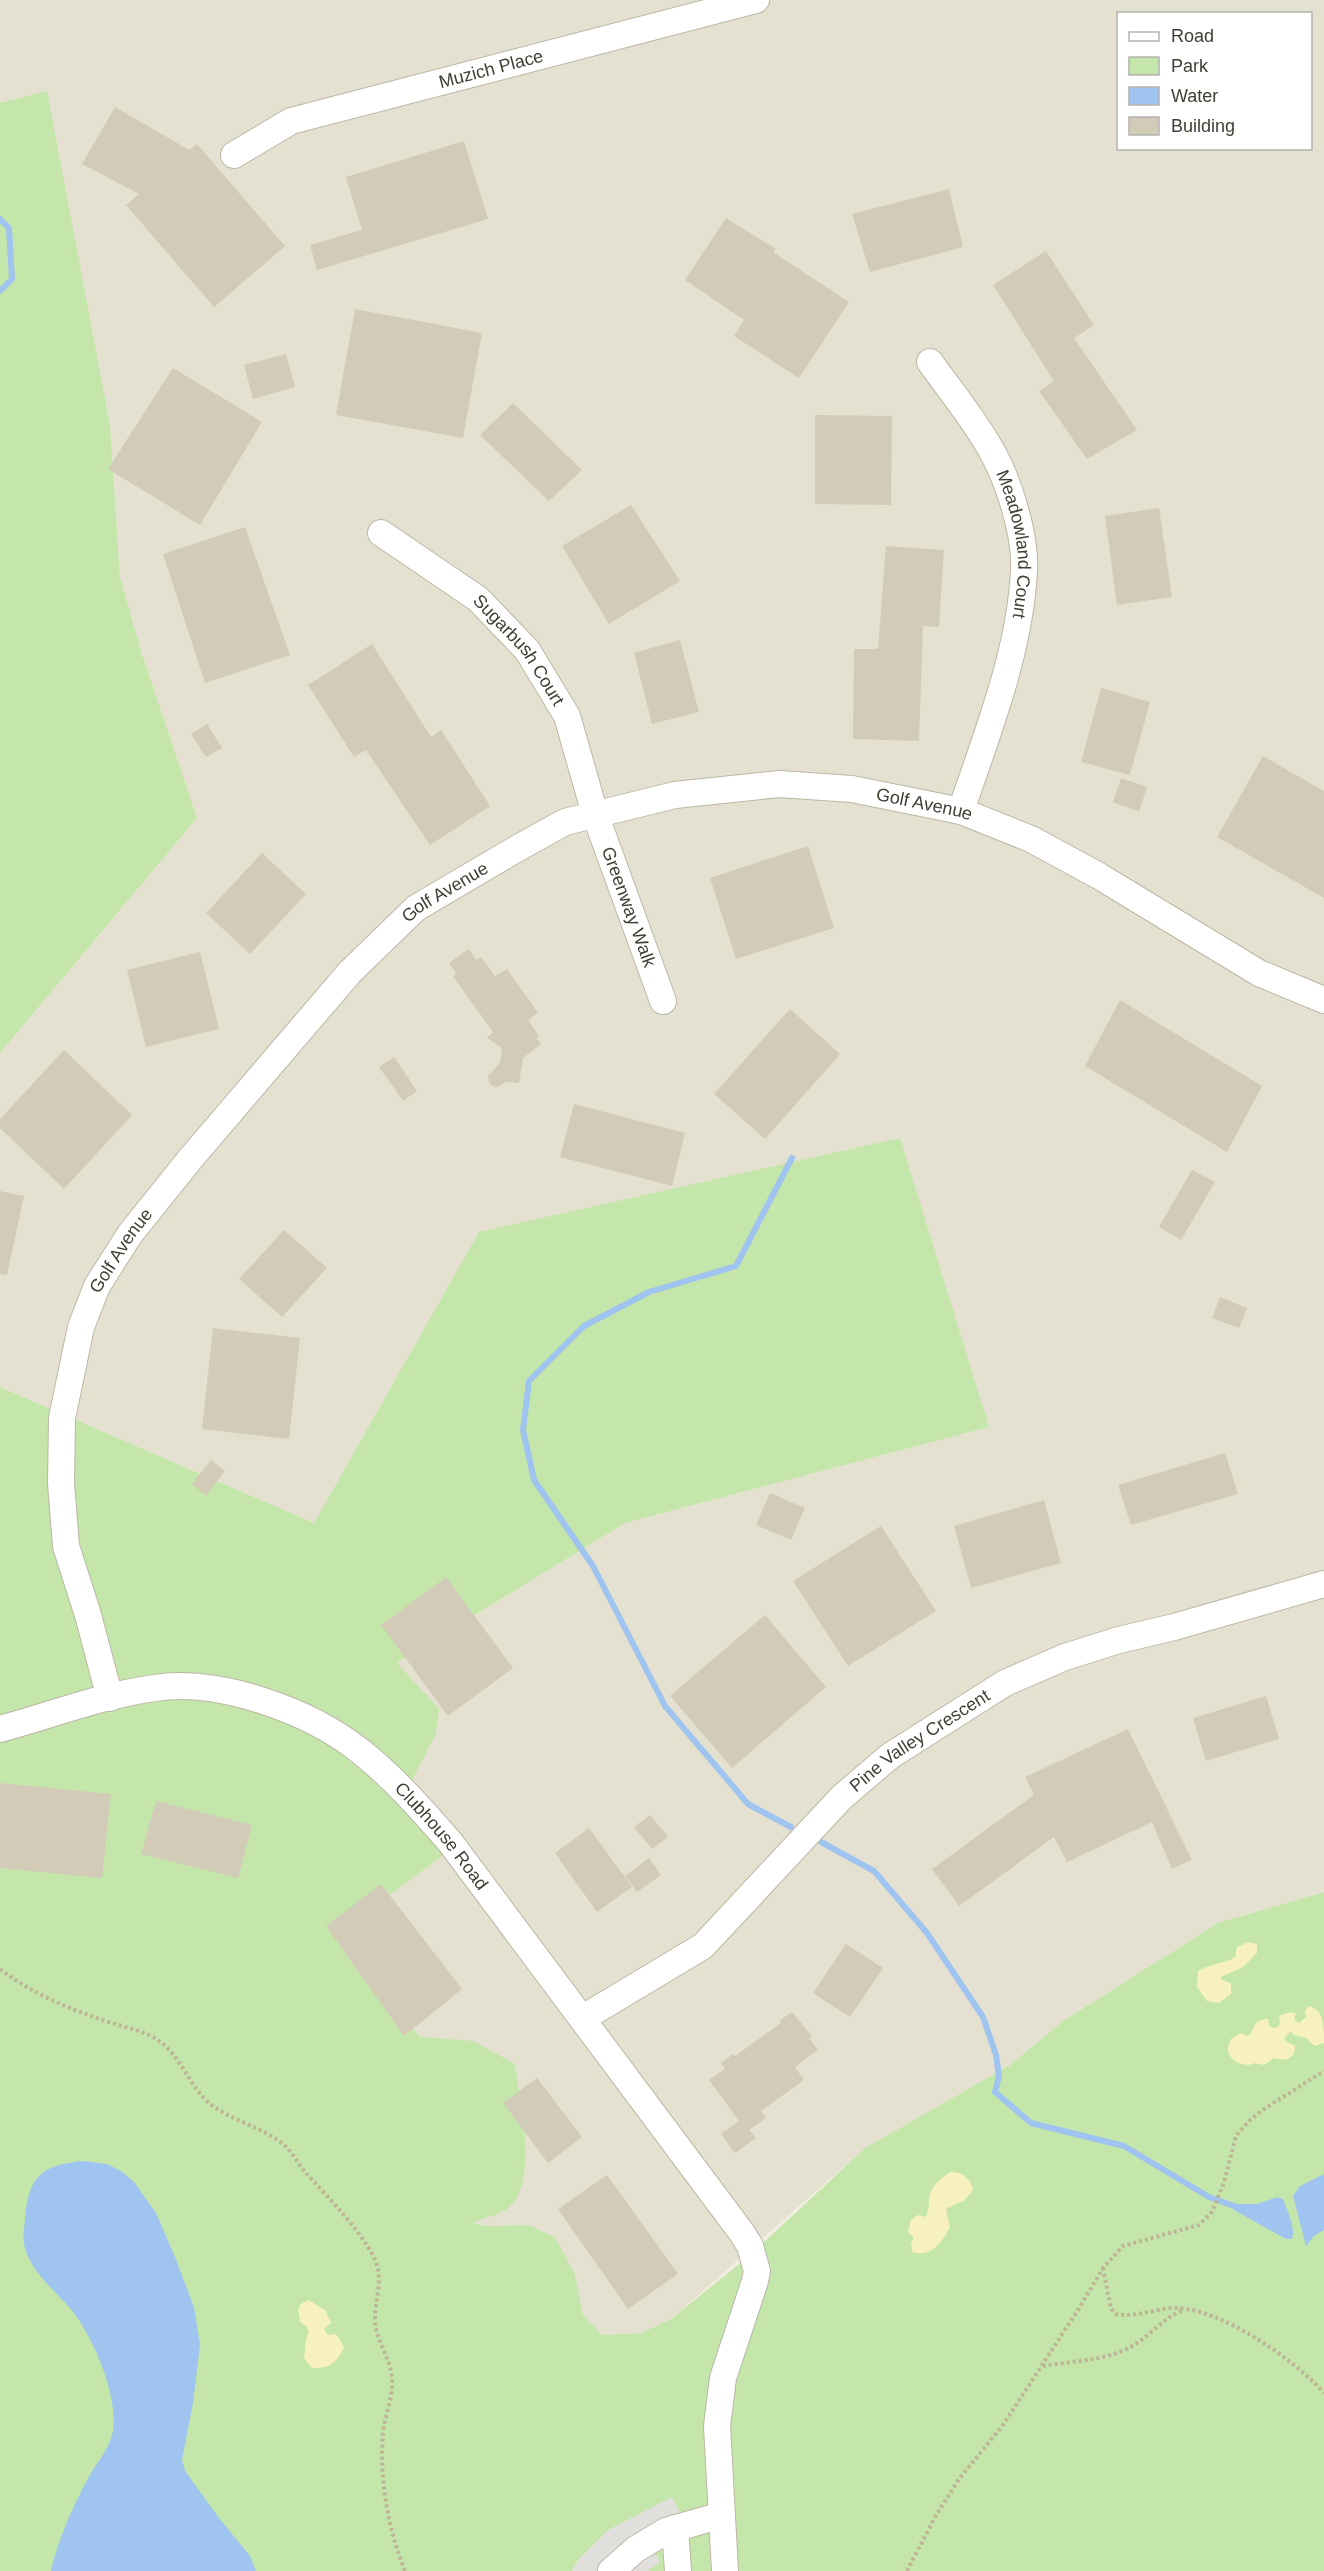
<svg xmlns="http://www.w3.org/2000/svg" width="1324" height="2571" font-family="Helvetica,sans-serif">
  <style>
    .residential { fill: #e5e1d0; fill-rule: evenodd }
    .green { fill: #c4e6ab }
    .sand { fill: #f6f1bd }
    .parking { fill: #e1dfdb }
    .water { fill: #9ec4ef }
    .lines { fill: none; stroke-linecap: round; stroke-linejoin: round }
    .stream { stroke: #9ec4ef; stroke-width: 6 }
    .building { fill: #d2cbb8 }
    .minor-casing { stroke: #bcb7a5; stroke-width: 28 }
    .path { stroke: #beb497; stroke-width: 4; stroke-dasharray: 3 3; stroke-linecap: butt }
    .minor { stroke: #fff; stroke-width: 26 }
    .labels { text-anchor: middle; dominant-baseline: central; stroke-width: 6; stroke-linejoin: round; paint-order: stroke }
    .street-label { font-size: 18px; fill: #423e33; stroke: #fff }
  </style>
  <rect width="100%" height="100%" fill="#f1eee2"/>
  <path class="residential" d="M0,0h1324v1892l-106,31 -155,98 -53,44 -145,83 -194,171 -30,14 -39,2 -19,-20 -8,-40 -47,-50 -42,1 -14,-4 -472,-443 397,-116 228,-140 364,-96 -509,-195 -166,291 -314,-136v-334l197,-235 -56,-167 -21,-74 -10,-152 -64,-334 -46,12zM1118,14h192v134h-192z"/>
  <g class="green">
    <polygon points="47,91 110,425 120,577 141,651 197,818 0,1053 0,103"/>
    <path d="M900,1138l89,289 -364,96 -228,140 42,46 -3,24 -28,55 37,66 -69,51 12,95 32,37 53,4 42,23c4,36 27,124 -11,147 -10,5 -22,7 -31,12l13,3 42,-1 27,12 20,38 8,40 19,20 39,-2 30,-14 78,-63 116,-108 145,-83 53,-44 155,-98 106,-31v679h-1324v-1184l314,136 165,-291z"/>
  </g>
  <g class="sand">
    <path d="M1248,1942l9,2v9l-14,14 -22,10 1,3 9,3v11l-12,9 -12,-2 -10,-14 1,-16c9,-6 35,-10 37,-14 1,-3 1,-7 2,-10z"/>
    <path d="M1309,2006c15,4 15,19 15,37l-9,3 -9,-8 -12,-3 -3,-4 -7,7 3,4 8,4c1,13 -11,16 -21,12l-10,7 -9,-2c-9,5 -27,-1 -27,-14 0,-4 2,-7 3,-10l10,-6 6,3 3,-1c5,-9 4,-16 18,-16l2,8 6,1 4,-4 -1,-8 11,-4 6,2 -2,5 5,4 7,-6 -1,-6z"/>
    <path d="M951,2172c12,0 20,7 22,18l-8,10 -19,9 4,18c-8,16 -19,31 -38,25l-1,-9 3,-5 -6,-6 3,-12 7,-5 7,2c5,-7 3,-11 4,-19 1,-11 13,-21 22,-26z"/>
    <path d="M309,2300l16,10 6,13 -7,6 4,6 8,-1 8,13c-6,15 -15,22 -32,21l-8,-10 2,-19 3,-7 -2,-5 -7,-5 -2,-12 3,-6z"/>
  </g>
  <polygon class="parking" points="672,2497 686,2526 649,2544 660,2562 648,2571 572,2571 578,2560 608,2530"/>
  <g class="water">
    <path d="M83,2161l24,3 14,7 13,11 22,31 19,44 19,50 6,38 -7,58 -11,57 3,11 34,47 31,38 6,15h-205c7,-32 22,-64 37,-93 8,-14 23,-31 25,-48 5,-36 -20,-94 -43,-122 -15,-17 -37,-35 -44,-57 -4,-10 -2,-21 -1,-31 3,-43 16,-55 58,-59z"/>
    <polygon points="1324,2174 1324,2230 1314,2236 1306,2246 1293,2196 1300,2186"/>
    <path d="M1277,2197l6,2c4,11 13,29 9,40h-6l-52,-29v-6h23z"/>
  </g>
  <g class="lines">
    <g class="stream">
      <polyline points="0,219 9,228 12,279 0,291"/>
      <polyline points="791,1827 748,1804 665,1706 593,1566 534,1480 523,1430 529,1381 584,1326 649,1292 736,1266 792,1158"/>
      <polyline points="821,1842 874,1871 927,1933 983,2017 996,2055 999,2076 995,2092 1031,2123 1124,2146 1209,2197 1234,2206"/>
    </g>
  </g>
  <g class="building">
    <polygon points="115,107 189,150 197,144 285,246 214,307 126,205 139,194 82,164"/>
    <polygon points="464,141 488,219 317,270 310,245 362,230 346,177"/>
    <polygon points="949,189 963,247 870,272 852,214"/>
    <polygon points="726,218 776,249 773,252 849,302 799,378 734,336 744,320 685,280"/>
    <polygon points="1046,251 1094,325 1074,338 1137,430 1087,459 1039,391 1054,381 993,285"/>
    <polygon points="355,309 482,333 463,438 336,415"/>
    <polygon points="286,354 295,387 253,399 244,365"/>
    <polygon points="173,368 262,422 200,525 108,469"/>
    <polygon points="513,403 582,470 549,501 480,435"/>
    <polygon points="815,415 892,416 891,505 815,504"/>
    <polygon points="631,505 680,581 609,624 562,546"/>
    <polygon points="1159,508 1172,597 1117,605 1105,516"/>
    <polygon points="245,527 290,655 205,683 163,554"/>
    <polygon points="886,546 944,550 939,627 923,626 919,741 853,739 854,649 878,649"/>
    <polygon points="680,640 699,712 652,724 634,653"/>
    <polygon points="372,644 431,737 441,730 490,806 430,845 366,750 354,757 308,685"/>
    <polygon points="1101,688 1150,702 1130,775 1081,762"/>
    <polygon points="207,724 222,748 206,757 191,734"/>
    <polygon points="1263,756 1324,791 1324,898 1217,837"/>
    <polygon points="1121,778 1147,787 1139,812 1113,802"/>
    <polygon points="808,846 834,928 736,959 710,878"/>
    <polygon points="262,853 306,894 250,954 206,913"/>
    <polygon points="469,949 476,960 481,957 495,976 507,969 538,1013 528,1020 539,1036 536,1038 541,1044 523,1058 519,1083 506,1082 498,1087 492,1086 489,1082 488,1076 500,1063 502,1048 487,1038 493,1032 453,976 456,973 449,963"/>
    <polygon points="200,952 219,1029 146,1047 127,970"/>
    <polygon points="1120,1000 1262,1086 1227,1152 1085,1066"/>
    <polygon points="790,1009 840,1054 765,1139 714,1094"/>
    <polygon points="64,1050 132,1115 64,1189 0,1128 0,1119"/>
    <polygon points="394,1057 417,1091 403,1101 379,1067"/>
    <polygon points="574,1104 685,1133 672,1186 560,1157"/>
    <polygon points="1192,1170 1215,1182 1181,1240 1159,1227"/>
    <polygon points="0,1191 24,1196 7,1275 0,1274"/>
    <polygon points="284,1230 327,1268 282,1317 239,1279"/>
    <polygon points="1220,1297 1247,1308 1239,1328 1212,1318"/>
    <polygon points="213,1328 300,1338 289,1439 202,1429"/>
    <polygon points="1225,1453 1238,1494 1131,1525 1118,1485"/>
    <polygon points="211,1460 225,1471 206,1496 192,1484"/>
    <polygon points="770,1493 805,1508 791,1540 756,1525"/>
    <polygon points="1044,1500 1061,1563 971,1588 954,1526"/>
    <polygon points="881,1526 936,1611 848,1666 793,1581"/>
    <polygon points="446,1577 513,1668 448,1716 381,1625"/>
    <polygon points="765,1615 826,1687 732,1768 670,1696"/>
    <polygon points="1266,1696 1279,1739 1206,1761 1193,1718"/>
    <polygon points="1128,1729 1192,1860 1172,1869 1152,1822 1067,1862 1054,1837 959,1906 932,1869 1034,1795 1025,1777"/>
    <polygon points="0,1783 111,1794 102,1878 0,1868"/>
    <polygon points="156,1801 252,1825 238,1878 141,1854"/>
    <polygon points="650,1815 668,1837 652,1849 634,1827"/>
    <polygon points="589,1828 632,1887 597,1912 555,1853"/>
    <polygon points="649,1858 661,1875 637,1892 625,1876"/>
    <polygon points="381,1884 462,1989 404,2036 326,1926"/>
    <polygon points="846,1944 883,1968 850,2017 813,1993"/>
    <polygon points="792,2012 812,2036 809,2038 818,2050 795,2067 804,2080 761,2111 766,2118 749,2130 756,2138 735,2153 721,2134 739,2121 709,2080 725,2069 721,2063 733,2054 735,2056 781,2023 779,2021"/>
    <polygon points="537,2078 582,2137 548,2163 503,2103"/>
    <polygon points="607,2175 678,2274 628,2309 558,2209"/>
  </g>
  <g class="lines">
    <g class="minor-casing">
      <g id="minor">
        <path id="s1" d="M234,155l57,-34 465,-121"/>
        <path id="s2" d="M930,362c20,28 43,56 60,86 18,30 36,87 34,122 -4,83 -37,163 -63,241"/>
        <path id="s3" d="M381,533l97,66 49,51 40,66 28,98 68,187"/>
        <path id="s4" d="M110,1698l-22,-83 -22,-69 -5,-63 1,-65 19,-91 16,-41 33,-52 61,-76 159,-186 66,-64 102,-60 47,-26 110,-27 104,-11 73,5 109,22 70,28 68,37 160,97 65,27"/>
        <path id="s5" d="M0,1729c51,-14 103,-34 155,-41 64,-10 155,23 205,63 33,26 62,59 90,91l292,391 8,13 7,25 -2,10 -32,97 -6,48 8,145"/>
        <path id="s6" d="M583,2018l120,-72 139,-149 48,-41 115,-73 60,-26 54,-17 55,-13 150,-43"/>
        <polyline points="675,2528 678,2571"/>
        <polyline points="611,2571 636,2549 666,2531 722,2515"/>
      </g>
    </g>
    <g class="path">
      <path d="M0,1969c27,21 64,38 97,49 18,7 38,10 56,19 27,15 33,45 55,65 18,16 50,24 71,39 12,8 17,20 26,31 19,21 69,72 73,97 3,17 -3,33 -3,50 0,21 16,39 17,60 1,19 -7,36 -9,54 -4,45 5,96 22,138"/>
      <path d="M1103,2268l8,41 5,5c20,4 40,-6 59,-6 46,0 120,52 149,85"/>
      <path d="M1043,2366c28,-5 65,-5 91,-21 17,-10 29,-27 49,-35"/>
      <polyline points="907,2571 934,2519 959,2479 1003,2425 1078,2310 1103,2268 1123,2246 1199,2225 1212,2212 1224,2182 1236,2136 1249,2121 1264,2109 1324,2071"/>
    </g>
    <use href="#minor" class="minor"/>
  </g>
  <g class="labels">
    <g class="street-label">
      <text stroke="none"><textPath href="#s1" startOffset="273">Muzich Place</textPath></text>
      <text stroke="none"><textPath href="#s2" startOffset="206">Meadowland Court</textPath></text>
      <text stroke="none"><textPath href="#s3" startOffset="183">Sugarbush Court</textPath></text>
      <text stroke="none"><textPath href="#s4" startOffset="1456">Golf Avenue</textPath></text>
      <text stroke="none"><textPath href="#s4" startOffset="952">Golf Avenue</textPath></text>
      <text stroke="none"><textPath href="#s3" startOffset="466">Greenway Walk</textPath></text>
      <text stroke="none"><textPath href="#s4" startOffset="466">Golf Avenue</textPath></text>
      <text stroke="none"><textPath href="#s6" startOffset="440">Pine Valley Crescent</textPath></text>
      <text stroke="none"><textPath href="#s5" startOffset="498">Clubhouse Road</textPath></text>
    </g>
  </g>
  <rect x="1117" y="12" width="195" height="138" fill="#ffffff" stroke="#b3b2ad" stroke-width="1.5"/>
  <rect x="1129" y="32" width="30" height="9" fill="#ffffff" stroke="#b3b2ad" stroke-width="1.5"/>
  <text x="1171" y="42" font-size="18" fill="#423e33">Road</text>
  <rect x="1129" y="57" width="30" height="18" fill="#c4e6ab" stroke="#b3b2ad" stroke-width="1.5"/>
  <text x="1171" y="72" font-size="18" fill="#423e33">Park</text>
  <rect x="1129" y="87" width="30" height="18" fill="#9ec4ef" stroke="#b3b2ad" stroke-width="1.5"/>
  <text x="1171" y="102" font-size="18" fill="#423e33">Water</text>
  <rect x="1129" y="117" width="30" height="18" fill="#d2cbb8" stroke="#b3b2ad" stroke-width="1.5"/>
  <text x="1171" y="132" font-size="18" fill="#423e33">Building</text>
</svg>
